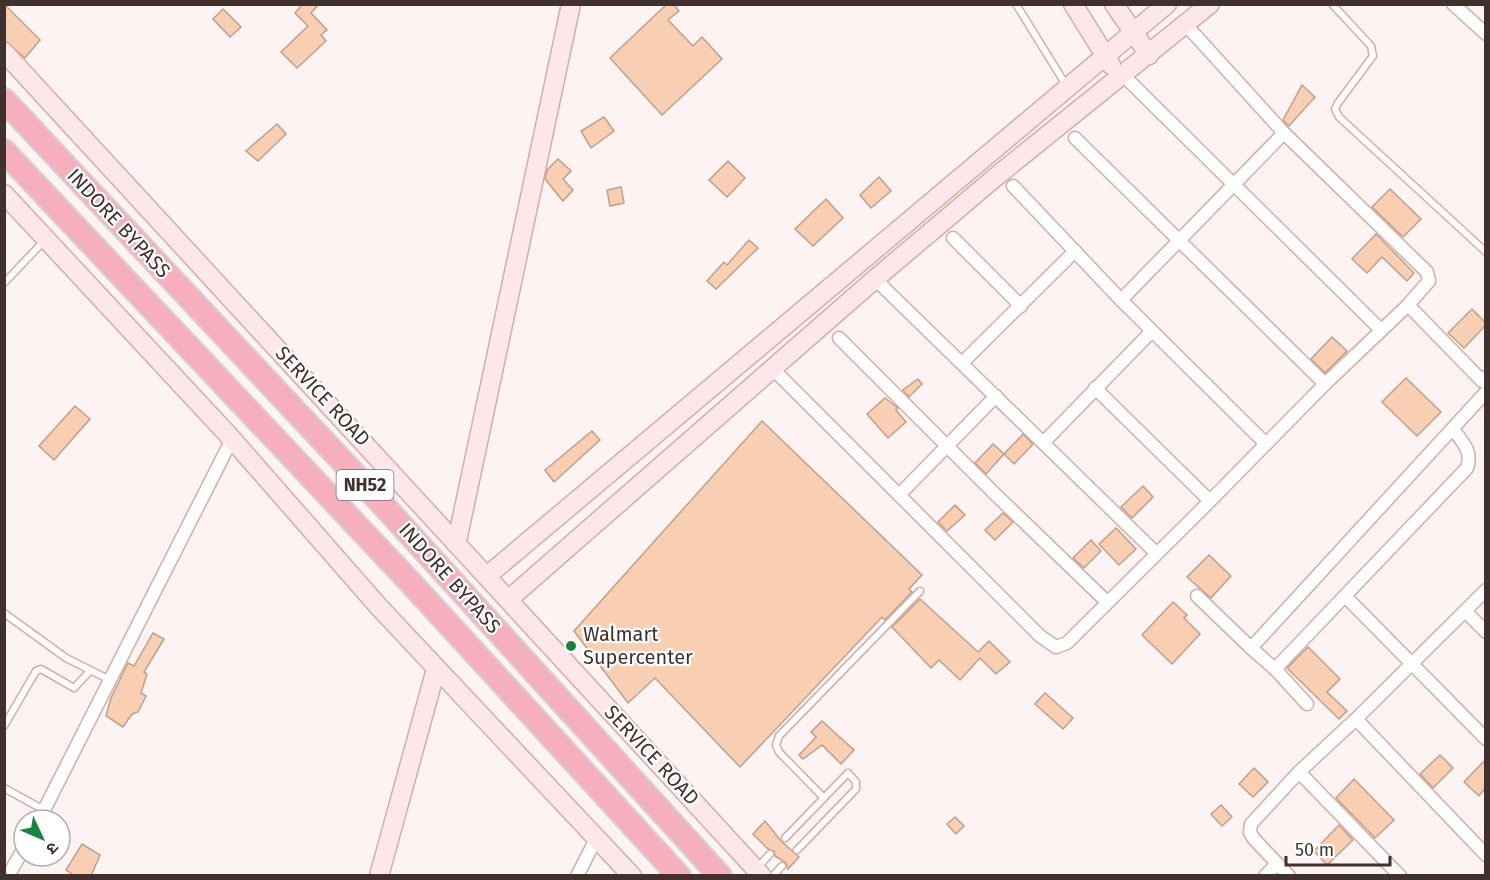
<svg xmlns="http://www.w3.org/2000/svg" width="1490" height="880" font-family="'Fira Sans','Noto Sans Devanagari',sans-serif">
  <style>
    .building { fill: #f9cfb4; stroke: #c09f8a; stroke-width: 1.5 }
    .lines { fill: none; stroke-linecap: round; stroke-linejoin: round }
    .lane-casing { stroke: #d6ada5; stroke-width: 9 }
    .street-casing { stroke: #d6ada5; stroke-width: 15 }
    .secondary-casing { stroke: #d6ada5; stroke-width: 21 }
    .highway-casing { stroke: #d5d2d1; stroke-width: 26 }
    .lane { stroke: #fff; stroke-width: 6 }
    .street { stroke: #fff; stroke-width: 12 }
    .secondary { stroke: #fce7eb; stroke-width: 18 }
    .highway { stroke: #f5afbd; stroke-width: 22 }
    .poi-dot { fill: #16863e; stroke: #fff; stroke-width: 2 }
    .labels { text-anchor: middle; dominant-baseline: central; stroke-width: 4.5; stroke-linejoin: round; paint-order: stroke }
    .shield { fill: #fff; stroke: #7a6f6d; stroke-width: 1.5 }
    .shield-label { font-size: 18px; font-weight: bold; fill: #41312e }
    .street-label { font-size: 20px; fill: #41312e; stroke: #fff }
    .poi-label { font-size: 20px; fill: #41312e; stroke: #fff; text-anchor: start }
  </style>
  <rect width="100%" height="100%" fill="#fcf3f2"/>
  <g class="building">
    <polygon points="4,4 40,40 25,58 4,40"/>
    <polygon points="303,4 319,4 311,13 327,30 321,35 326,41 297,68 281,52 308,26 295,13"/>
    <polygon points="667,4 673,4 679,11 668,20 693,46 702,37 722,59 662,115 610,58"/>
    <polygon points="223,9 241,27 230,37 213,19"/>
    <polygon points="1302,85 1315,97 1289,126 1283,120"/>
    <polygon points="604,117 614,131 591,148 581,131"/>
    <polygon points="277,124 286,134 258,161 246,151"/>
    <polygon points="558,159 571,171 563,179 573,190 563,201 545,179 547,170"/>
    <polygon points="728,161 745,178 727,197 709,180"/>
    <polygon points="879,177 891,191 871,208 860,195"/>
    <polygon points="621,187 624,203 610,206 607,190"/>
    <polygon points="1390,189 1421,219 1403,237 1372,207"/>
    <polygon points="826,199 843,218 813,246 795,229"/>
    <polygon points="1376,234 1414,273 1407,281 1382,257 1367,273 1352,259"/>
    <polygon points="749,240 758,248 716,289 707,281 724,262 727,265"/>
    <polygon points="1472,309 1485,322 1485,326 1464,348 1448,333"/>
    <polygon points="1332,337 1347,351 1325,373 1311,359"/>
    <polygon points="1406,378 1441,412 1417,436 1382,402"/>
    <polygon points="918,379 922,384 909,397 903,390"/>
    <polygon points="885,398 898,408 896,410 906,422 888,438 867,414"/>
    <polygon points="75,406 90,419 54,460 39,446"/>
    <polygon points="762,421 922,575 909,589 912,592 885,620 882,617 740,767 655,678 628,703 574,631"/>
    <polygon points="592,431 600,440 554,482 545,470"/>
    <polygon points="1023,434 1033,444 1014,464 1004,454"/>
    <polygon points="993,444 1004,454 986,474 975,463"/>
    <polygon points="1143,486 1153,497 1132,518 1121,507"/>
    <polygon points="955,505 965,515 947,531 938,522"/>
    <polygon points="1003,513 1013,522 995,540 985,530"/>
    <polygon points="1116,528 1136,549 1119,565 1099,544"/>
    <polygon points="1091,540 1101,551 1084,568 1073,558"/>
    <polygon points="1209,555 1231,576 1211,598 1187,577"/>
    <polygon points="920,599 978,652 989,641 1010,662 996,674 980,658 960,680 939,660 931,668 892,627"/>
    <polygon points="1173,602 1187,615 1184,618 1200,634 1172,664 1142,635"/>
    <polygon points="153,633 164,639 144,672 147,674 141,693 146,696 138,712 132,714 123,727 106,716 111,698 128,663 134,666"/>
    <polygon points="1308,647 1340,679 1327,692 1347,711 1339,719 1287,668"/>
    <polygon points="1045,693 1073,718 1063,729 1035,704"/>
    <polygon points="822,721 854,750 841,764 822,745 803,759 799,755 816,737 811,732"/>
    <polygon points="1440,755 1453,768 1433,788 1420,774"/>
    <polygon points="1485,760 1485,788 1479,796 1464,782"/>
    <polygon points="1254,768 1268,782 1253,797 1239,784"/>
    <polygon points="1354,779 1394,820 1375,838 1336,798"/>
    <polygon points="1221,805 1232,817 1222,826 1211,814"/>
    <polygon points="955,817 964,826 956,834 947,824"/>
    <polygon points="765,821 781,841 799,857 788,869 786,863 775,856 774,851 768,849 753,834"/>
    <polygon points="1339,825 1353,840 1327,865 1314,851"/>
    <polygon points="82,844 100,855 91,876 75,876 66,870"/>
  </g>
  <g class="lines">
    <g class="lane-casing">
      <g id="lane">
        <polyline points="1016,4 1066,85"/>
        <polyline points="1332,4 1371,46 1373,56 1338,103 1335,109 1339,117 1486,252"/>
        <polyline points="4,283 44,241"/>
        <polyline points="4,613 66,658 110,680"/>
        <polyline points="4,726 36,671 41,669 74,688 90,671"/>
        <polyline points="4,788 44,810"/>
        <polyline points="823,797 779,752 776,745 779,736 920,591"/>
        <polyline points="785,838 848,773 856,782 856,789 797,850"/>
        <polyline points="758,867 770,854"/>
        <polyline points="773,876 782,866"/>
      </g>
    </g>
    <g class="street-casing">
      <g id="street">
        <polyline points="1453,4 1486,34"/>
        <polyline points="1124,76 1381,330"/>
        <polyline points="1075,138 1325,384 1408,305 1429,281 1427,272 1284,133 1186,25"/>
        <polyline points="1013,186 1121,300 1266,444 1325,384"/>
        <polyline points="953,238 1021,306"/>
        <polyline points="875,279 1156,553"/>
        <polyline points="1121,300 1284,133"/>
        <polyline points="1408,305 1482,381 1486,377"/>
        <polyline points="839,338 995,494 1107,602"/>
        <polyline points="962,363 1075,251"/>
        <polyline points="772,368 1040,636 1056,647 1067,643 1210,501"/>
        <polyline points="1095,388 1210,501 1266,444"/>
        <path d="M1453,429c9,13 20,22 14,39l-192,201 -24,-21 235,-256"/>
        <polyline points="1043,443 1152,331"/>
        <polyline points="899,495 996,396"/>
        <polyline points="1486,590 1356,719 1486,855"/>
        <polyline points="1197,596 1251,648"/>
        <polyline points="1345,596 1486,739"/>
        <polyline points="1465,611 1486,632"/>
        <polyline points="1275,669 1307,704"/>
        <polyline points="1299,772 1400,876"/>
        <polyline points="39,820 232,439"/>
        <polyline points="8,876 24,848"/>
        <polyline points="577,876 597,837"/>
        <polyline points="1265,876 1277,864"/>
        <polyline points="1289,876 1254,839 1250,833 1251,824 1299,772 1356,719"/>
      </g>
    </g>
    <g class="secondary-casing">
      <g id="secondary">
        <polyline points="1073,4 1111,65"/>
        <polyline points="1114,4 1149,55"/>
        <polyline points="4,52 762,876"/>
        <polyline points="4,194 232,439 379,607 632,876"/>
        <polyline points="457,541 571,4"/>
        <polyline points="487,576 1167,4"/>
        <polyline points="509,599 875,279 998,175 1210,4"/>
        <polyline points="379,876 436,669"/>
      </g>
    </g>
    <g class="highway-casing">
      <g id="highway">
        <polyline points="4,100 374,495 720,876"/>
        <polyline points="4,151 410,582 679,876"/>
      </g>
    </g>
    <use href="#lane" class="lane"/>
    <use href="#street" class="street"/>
    <use href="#secondary" class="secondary"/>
    <use href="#highway" class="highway"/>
  </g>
  <circle class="poi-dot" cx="571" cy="646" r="6"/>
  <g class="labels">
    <rect class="shield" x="336.5" y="470" width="57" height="30" rx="4.5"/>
    <g class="shield-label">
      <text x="365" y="485">NH52</text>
    </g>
    <g class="street-label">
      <text transform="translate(119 223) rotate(47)">INDORE BYPASS</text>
      <text transform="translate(323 396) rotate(47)">SERVICE ROAD</text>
      <text transform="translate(450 578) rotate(48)">INDORE BYPASS</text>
      <text transform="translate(652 755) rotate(47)">SERVICE ROAD</text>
    </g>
    <g class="poi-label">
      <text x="583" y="634">Walmart<tspan x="583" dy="23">Supercenter</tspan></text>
    </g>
  </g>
  <rect width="1490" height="880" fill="none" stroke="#41312e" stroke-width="12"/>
  <g transform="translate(42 838) rotate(134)"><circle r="28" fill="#ffffff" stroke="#b3adab" stroke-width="1.5"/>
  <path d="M0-4.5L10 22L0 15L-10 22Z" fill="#16863e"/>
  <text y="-9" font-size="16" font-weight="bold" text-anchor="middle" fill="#41312e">उ</text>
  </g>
  <path d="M1286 856v9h104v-9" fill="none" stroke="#41312e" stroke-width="3"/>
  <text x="1295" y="856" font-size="18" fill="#41312e" stroke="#ffffff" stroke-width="4.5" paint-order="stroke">50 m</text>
</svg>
